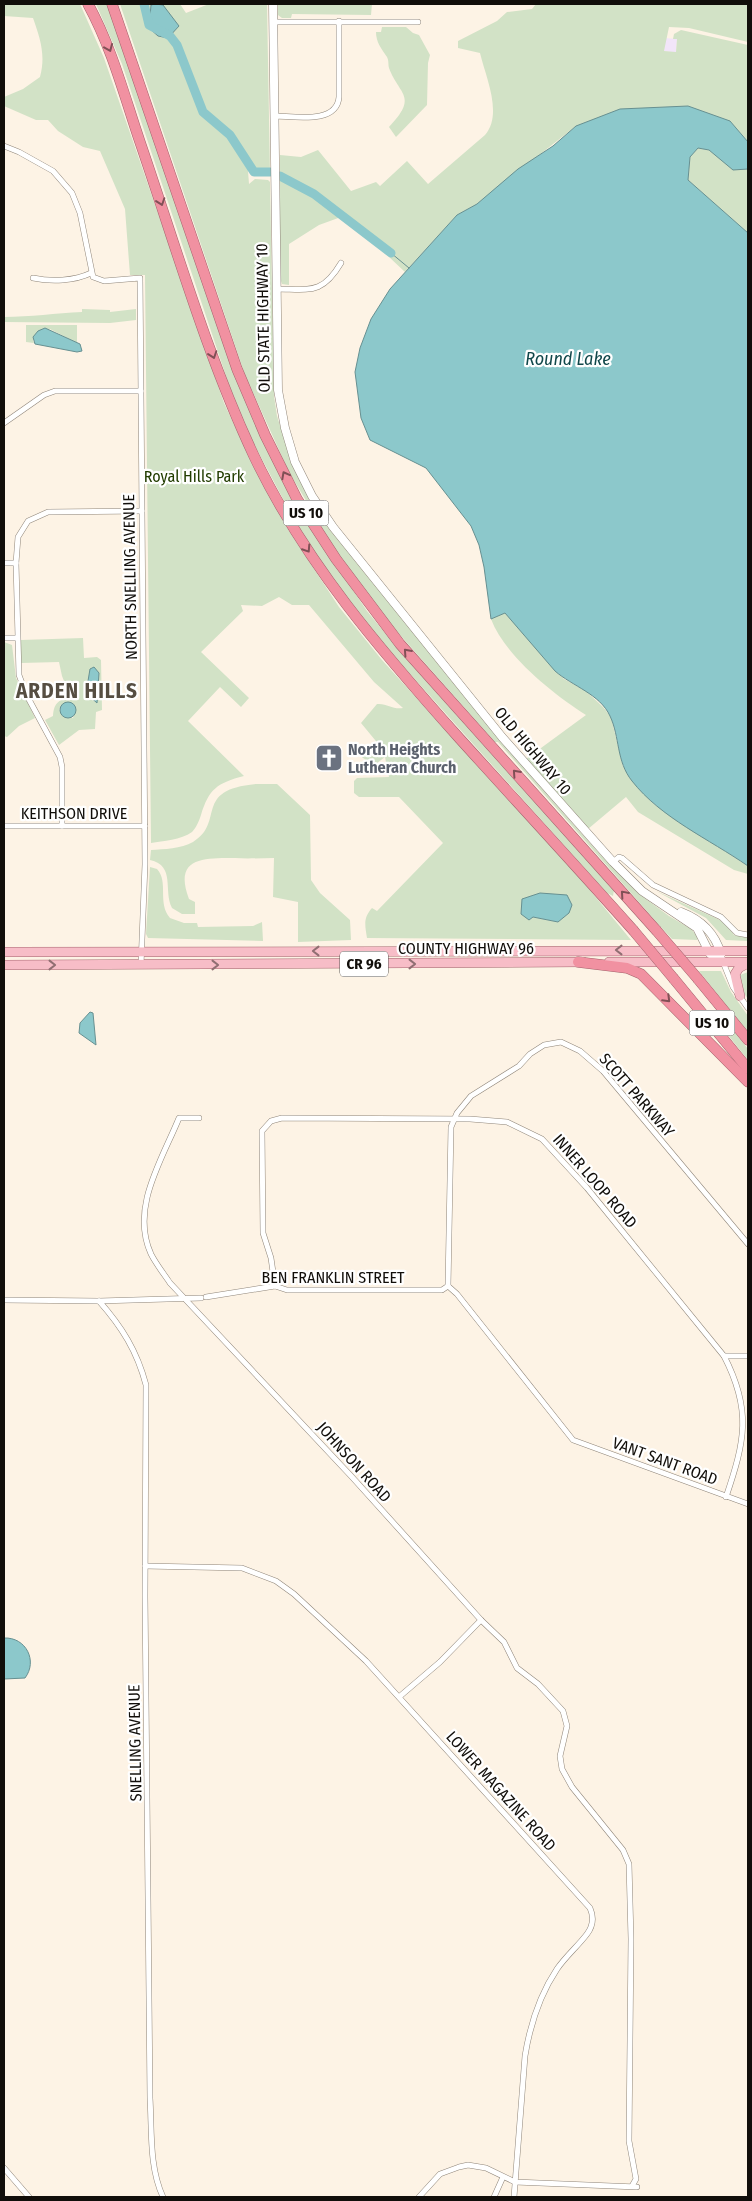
<svg xmlns="http://www.w3.org/2000/svg" width="752" height="2201" font-family="'Fira Sans Condensed',sans-serif">
  <style>
    .industrial { fill: #f2e5f9 }
    .green { fill: #d2e2c6; fill-rule: evenodd }
    .water { fill: #8cc8cb; stroke: #679091 }
    .lines { fill: none; stroke-linecap: round; stroke-linejoin: round }
    .stream { stroke: #679091; stroke-width: 1 }
    .river { stroke: #8cc8cb; stroke-width: 9 }
    .street-casing { stroke: #8f8579; stroke-width: 6 }
    .secondary-casing { stroke: #8f8579; stroke-width: 9 }
    .primary-casing { stroke: #a3636c; stroke-width: 10 }
    .highway-casing { stroke: #a3636c; stroke-width: 11 }
    .street { stroke: #fff; stroke-width: 5 }
    .secondary { stroke: #fff; stroke-width: 8 }
    .primary { stroke: #f7bdc7; stroke-width: 9 }
    .highway { stroke: #f191a1; stroke-width: 10 }
    .highway-bridge-casing { stroke: #a3636c; stroke-width: 11; stroke-linecap: butt }
    .highway-bridge { stroke: #f191a1; stroke-width: 10 }
    .oneway { stroke: #815056 }
    .oneway2 { stroke: #906e72 }
    .labels { text-anchor: middle; dominant-baseline: central; stroke-width: 4.5; stroke-linejoin: round; paint-order: stroke }
    .shield { fill: #fff; stroke: #585654; stroke-width: 1 }
    .shield-label { font-size: 15px; font-weight: bold; fill: #110e0a }
    .street-label { font-size: 16px; fill: #110e0a; stroke: #fff }
    .park-label { font-size: 16px; fill: #223d00; stroke: #fff }
    .worship-label { font-size: 16px; font-weight: bold; fill: #5b616d; stroke: #fff; text-anchor: start }
    .water-label { font-size: 18px; font-style: italic; fill: #10474a; stroke: #fff }
    .district-label { font-size: 21px; font-weight: bold; letter-spacing: 1px; fill: #564e42; stroke: #fff }
  </style>
  <rect width="100%" height="100%" fill="#fdf3e5"/>
  <polygon class="industrial" points="665,38 677,39 676,53 664,51"/>
  <g class="green">
    <path d="M4,4h76l24,54 120,345 29,62 36,66 50,76 43,53 202,223 47,57 -264,-2c-2,-13 -4,-20 5,-30l5,3 66,-68 -44,-46h-40l-5,-4v-12l3,-3 32,-1 -4,-20 -8,6h-6l-11,-7 -4,-8 24,-2 -19,-23 16,-19c10,-1 16,6 26,4l-29,-26 -65,-77h-17l-13,-8 -17,9 -21,-1 2,6 -42,41 48,46 -8,9 -21,-20 -32,34 56,55c-27,7 -35,13 -43,39 -2,6 -5,13 -9,17 -11,8 -29,9 -41,11l-6,-568h-15l-5,-66 -25,-58 -17,-4 -25,-16 -10,-11h-12l-32,-14v-9l19,-8 17,-12c6,-22 0,-39 -7,-59l-29,-2zM569,913l-11,9 -25,-5z"/>
    <polygon points="96,4 109,4 237,382 267,450 304,518 367,611 407,660 614,890 613,896 607,893 368,627 313,550 291,514 254,444 229,385 122,64"/>
    <polygon points="120,4 155,4 151,5 149,28 158,36 168,38 177,24 160,4 180,4 186,13 209,4 267,4 270,174 259,174 254,169 248,171 249,184 255,179 268,180 270,182 274,396 277,416 294,469 322,520 501,742 598,852 639,894 669,916 691,929 698,937 697,940 672,939 660,926 498,742 495,742 393,627 340,558 289,472 245,375"/>
    <polygon points="278,4 372,4 371,15 292,14 291,18 282,18 278,15"/>
    <path d="M536,4h212v38l-59,-14 -20,-1 -5,24 12,1 1,-13h-4l1,-5 7,-4 67,15v97l-18,-21 -154,5 -99,78 -20,11 -52,57 -50,-47 -14,-8 -22,8 -30,19v41l-7,-1 -3,-9 1,-120 21,2 17,-7 33,41 25,-9 4,4 27,-25 21,23 57,-49c18,-21 1,-57 -5,-82l-22,-5v-7l39,-20 10,-9 25,-3z"/>
    <path d="M382,27h24l7,6 6,2 11,20 -2,8 -1,42 -31,32 -7,-10c30,-31 10,-32 0,-59 -1,-4 0,-7 -2,-11 -6,-9 -11,-15 -11,-25h5z"/>
    <polygon points="698,148 709,150 733,169 748,169 748,233 688,180 690,157"/>
    <path d="M82,309l28,1v2l26,-3v11l-26,3 -106,-1v-5c26,0 52,-4 78,-5z"/>
    <polygon points="26,325 77,325 77,343 50,329 33,340 34,343 26,342"/>
    <path d="M505,613l59,66 22,12 18,17 7,9 12,49 15,22 16,16 94,62v8l-14,-4 -96,-58 -12,-15 -38,32 -62,-70 60,-44c-33,-21 -81,-59 -95,-96z"/>
    <path d="M83,638l1,20 13,-1 4,3 1,50 -6,2 -1,17 -16,1 -20,15 -14,-25 8,-4c1,-13 5,-15 17,-20l-8,-20 -3,-14 -38,1v-23zM74,705l1,7 -2,6 -11,-3 -3,-6z"/>
    <polygon points="4,642 12,645 16,678 35,718 19,726 7,737 4,736"/>
    <path d="M256,784h21l33,31 1,65 9,13 30,27 1,20 -53,2v-40l-25,-5 1,-39c-13,0 -26,1 -39,0 -31,0 -62,-1 -46,41l6,3v12h-13l-10,-6c-9,-18 4,-42 -22,-48l1,-10c13,-1 30,-1 42,-8 33,-20 -1,-52 63,-58z"/>
    <path d="M150,867l7,2c12,13 0,34 13,49l14,5h13l1,4 55,-1 9,-4 1,19 -115,-3 -2,-4z"/>
    <polygon points="656,891 720,920 728,925 734,935 748,938 748,941 726,940 706,918"/>
    <polygon points="699,971 721,971 731,992 748,1016 748,1032"/>
    <polygon points="748,972 748,999 743,992 740,975"/>
    <polygon points="717,1010 748,1049 748,1060 712,1015"/>
  </g>
  <g class="water">
    <polygon points="155,4 163,5 179,26 168,38 158,36 149,28 151,5"/>
    <path d="M688,106l42,15 18,21v27l-15,1 -24,-20 -11,-2 -8,9 -2,23 60,53v633c-39,-27 -87,-48 -116,-85 -16,-20 -12,-44 -22,-65 -10,-22 -38,-30 -55,-45l-50,-58 -14,6 -7,-52 -5,-22 -8,-19 -45,-58 -56,-28 -9,-22 -6,-46 5,-24 11,-29 19,-30 67,-74 20,-11 41,-35 35,-23 23,-20 44,-17z"/>
    <polygon points="45,328 80,344 82,351 77,352 35,344 33,337 38,331"/>
    <polygon points="94,667 99,673 97,703 86,693 90,669"/>
    <circle cx="68" cy="710" r="8"/>
    <polygon points="540,893 567,895 572,905 569,913 558,922 533,917 529,920 521,914 522,899"/>
    <polygon points="90,1012 93,1013 96,1045 79,1033 80,1023"/>
    <path d="M4,1638c22,-1 34,23 21,40l-21,1z"/>
  </g>
  <g class="lines">
    <polyline class="stream" points="391,253 409,268"/>
    <g class="river">
      <polyline points="144,4 149,25 170,36 177,45 203,112 230,135 254,172 270,172"/>
      <polyline points="280,176 314,194 391,253"/>
    </g>
    <g class="street-casing">
      <g id="street">
        <polyline points="273,22 418,22"/>
        <path d="M274,116c19,0 63,9 65,-19v-76"/>
        <polyline points="4,146 19,152 53,171 72,193 80,213 93,277 104,281 140,278 145,864 141,965"/>
        <path d="M33,278c19,4 41,3 58,-5"/>
        <path d="M276,289c34,0 46,6 65,-26"/>
        <polyline points="4,423 44,395 55,391 141,391"/>
        <polyline points="4,563 16,563"/>
        <polyline points="4,638 17,638"/>
        <polyline points="4,826 145,826"/>
        <polyline points="62,826 62,767 60,757 26,694 19,675 16,563 18,537 28,521 48,512 142,511"/>
        <polyline points="613,862 619,857 622,858 653,885 721,917 737,933 748,935"/>
        <polyline points="723,962 733,987 748,1008"/>
        <path d="M199,1118h-20c-17,42 -49,90 -28,136 5,10 13,20 19,29l182,194 129,143 23,22 13,26 21,16 25,27 4,15 -7,30 2,13 10,18 51,63 6,14 2,75 -2,202 7,38 -4,7"/>
        <polyline points="275,1286 271,1258 263,1233 262,1131 271,1121 282,1118 470,1119 507,1122 542,1139 587,1188 724,1356 748,1356"/>
        <polyline points="448,1286 451,1127 457,1113 471,1096 519,1066 530,1054 544,1045 561,1042 580,1051 603,1071 748,1244"/>
        <polyline points="206,1297 275,1286 287,1290 442,1290 448,1286 457,1294 573,1440 748,1504"/>
        <polyline points="4,1300 99,1301 201,1298"/>
        <path d="M99,1301c23,26 38,50 47,84l-1,211 5,502c2,33 -1,69 13,99"/>
        <path d="M724,1356c28,54 21,85 2,141"/>
        <path d="M145,1566l97,2 34,13 18,13 72,67 224,247c4,9 3,18 -3,26 -9,12 -21,22 -30,35 -18,27 -27,56 -32,87l-11,141"/>
        <polyline points="399,1697 440,1662 481,1620"/>
        <polyline points="4,2168 29,2197"/>
        <polyline points="419,2197 440,2174 459,2167 468,2165 486,2168 515,2182 637,2187"/>
        <polyline points="494,2197 503,2177"/>
      </g>
    </g>
    <g class="secondary-casing">
      <g id="secondary">
        <polyline points="273,4 278,390 285,428 295,462 312,496 333,527 502,737 613,862 642,891 697,928 710,954 723,961"/>
        <path d="M681,912c21,8 34,21 40,42"/>
      </g>
    </g>
    <g class="primary-casing">
      <g id="primary">
        <polyline points="4,952 748,951"/>
        <polyline points="609,962 748,962"/>
        <polyline points="4,965 583,962"/>
        <polyline points="740,996 735,974 739,968 748,963"/>
      </g>
    </g>
    <g class="highway-casing">
      <g id="highway">
        <path d="M88,4c24,44 36,91 52,138 36,105 67,214 114,314 51,107 128,196 206,283 58,64 116,127 173,191"/>
        <polyline points="112,4 237,369 265,435 297,499 336,559 400,644 656,930"/>
        <polyline points="578,962 627,968 641,974 748,1082"/>
        <polyline points="674,979 748,1069"/>
        <polyline points="698,979 748,1040"/>
      </g>
    </g>
    <use href="#street" class="street"/>
    <use href="#secondary" class="secondary"/>
    <use href="#primary" class="primary"/>
    <use href="#highway" class="highway"/>
    <g class="highway-bridge-casing">
      <g id="highway-bridge">
        <polyline points="633,930 674,979"/>
        <polyline points="656,930 698,979"/>
      </g>
    </g>
    <use href="#highway-bridge" class="highway-bridge"/>
  </g>
  <defs><path id="oneway-chevron" d="M-2-3.5L2.5 0L-2 3.5" fill="none" stroke-width="1.6" stroke-linecap="round" stroke-linejoin="round" transform="scale(1.25)"/></defs>
  <g class="oneway">
    <use href="#oneway-chevron" transform="translate(109 48) rotate(67)"/>
    <use href="#oneway-chevron" transform="translate(161 202) rotate(71)"/>
    <use href="#oneway-chevron" transform="translate(213 355) rotate(71)"/>
    <use href="#oneway-chevron" transform="translate(285 475) rotate(-118)"/>
    <use href="#oneway-chevron" transform="translate(307 549) rotate(57)"/>
    <use href="#oneway-chevron" transform="translate(407 652) rotate(-132)"/>
    <use href="#oneway-chevron" transform="translate(516 773) rotate(-132)"/>
    <use href="#oneway-chevron" transform="translate(624 894) rotate(-131)"/>
    <use href="#oneway-chevron" transform="translate(667 999) rotate(45)"/>
  </g>
  <g class="oneway2">
    <use href="#oneway-chevron" transform="translate(619 950) rotate(180)"/>
    <use href="#oneway-chevron" transform="translate(316 951) rotate(180)"/>
    <use href="#oneway-chevron" transform="translate(412 964)"/>
    <use href="#oneway-chevron" transform="translate(52 965)"/>
    <use href="#oneway-chevron" transform="translate(215 965)"/>
  </g>
  <defs>
    <g id="church-square" transform="scale(1.4375)"><rect x="-9" y="-9" width="18" height="18" rx="4" fill="#6b7280" stroke="#fff"/><path d="M-1.2-6h2.4v3.5h3.3v2.4h-3.3V6h-2.4V-.1h-3.3v-2.4h3.3Z" fill="#fff"/></g>
  </defs>
  <g fill-rule="evenodd">
    <use href="#church-square" x="329" y="758"/>
  </g>
  <g class="labels">
    <g class="shield">
      <rect x="283.5" y="500.5" width="45" height="25" rx="4"/>
      <rect x="340" y="951.5" width="48" height="25" rx="4"/>
      <rect x="689.5" y="1010.5" width="45" height="25" rx="4"/>
    </g>
    <g class="shield-label">
      <text x="306" y="513">US 10</text>
      <text x="364" y="964">CR 96</text>
      <text x="712" y="1023">US 10</text>
    </g>
    <g class="street-label">
      <text transform="translate(263 318) rotate(-91)">OLD STATE HIGHWAY 10</text>
      <text transform="translate(130 577) rotate(-91)">NORTH SNELLING AVENUE</text>
      <text transform="translate(533 751) rotate(50)">OLD HIGHWAY 10</text>
      <text x="74" y="813">KEITHSON DRIVE</text>
      <text x="466" y="948">COUNTY HIGHWAY 96</text>
      <text transform="translate(637 1095) rotate(49)">SCOTT PARKWAY</text>
      <text transform="translate(595 1181) rotate(49)">INNER LOOP ROAD</text>
      <text x="333" y="1277">BEN FRANKLIN STREET</text>
      <text transform="translate(665 1461) rotate(20)">VANT SANT ROAD</text>
      <text transform="translate(354 1462) rotate(48)">JOHNSON ROAD</text>
      <text transform="translate(135 1743) rotate(-91)">SNELLING AVENUE</text>
      <text transform="translate(501 1791) rotate(48)">LOWER MAGAZINE ROAD</text>
    </g>
    <g class="park-label">
      <text x="194" y="476">Royal Hills Park</text>
    </g>
    <g class="worship-label">
      <text x="348" y="749">North Heights<tspan x="348" dy="18">Lutheran Church</tspan></text>
    </g>
    <g class="water-label">
      <text x="568" y="359">Round Lake</text>
    </g>
    <g class="district-label">
      <text x="77" y="691">ARDEN HILLS</text>
    </g>
  </g>
  <rect width="752" height="2201" fill="none" stroke="#110e0a" stroke-width="10"/>
</svg>
